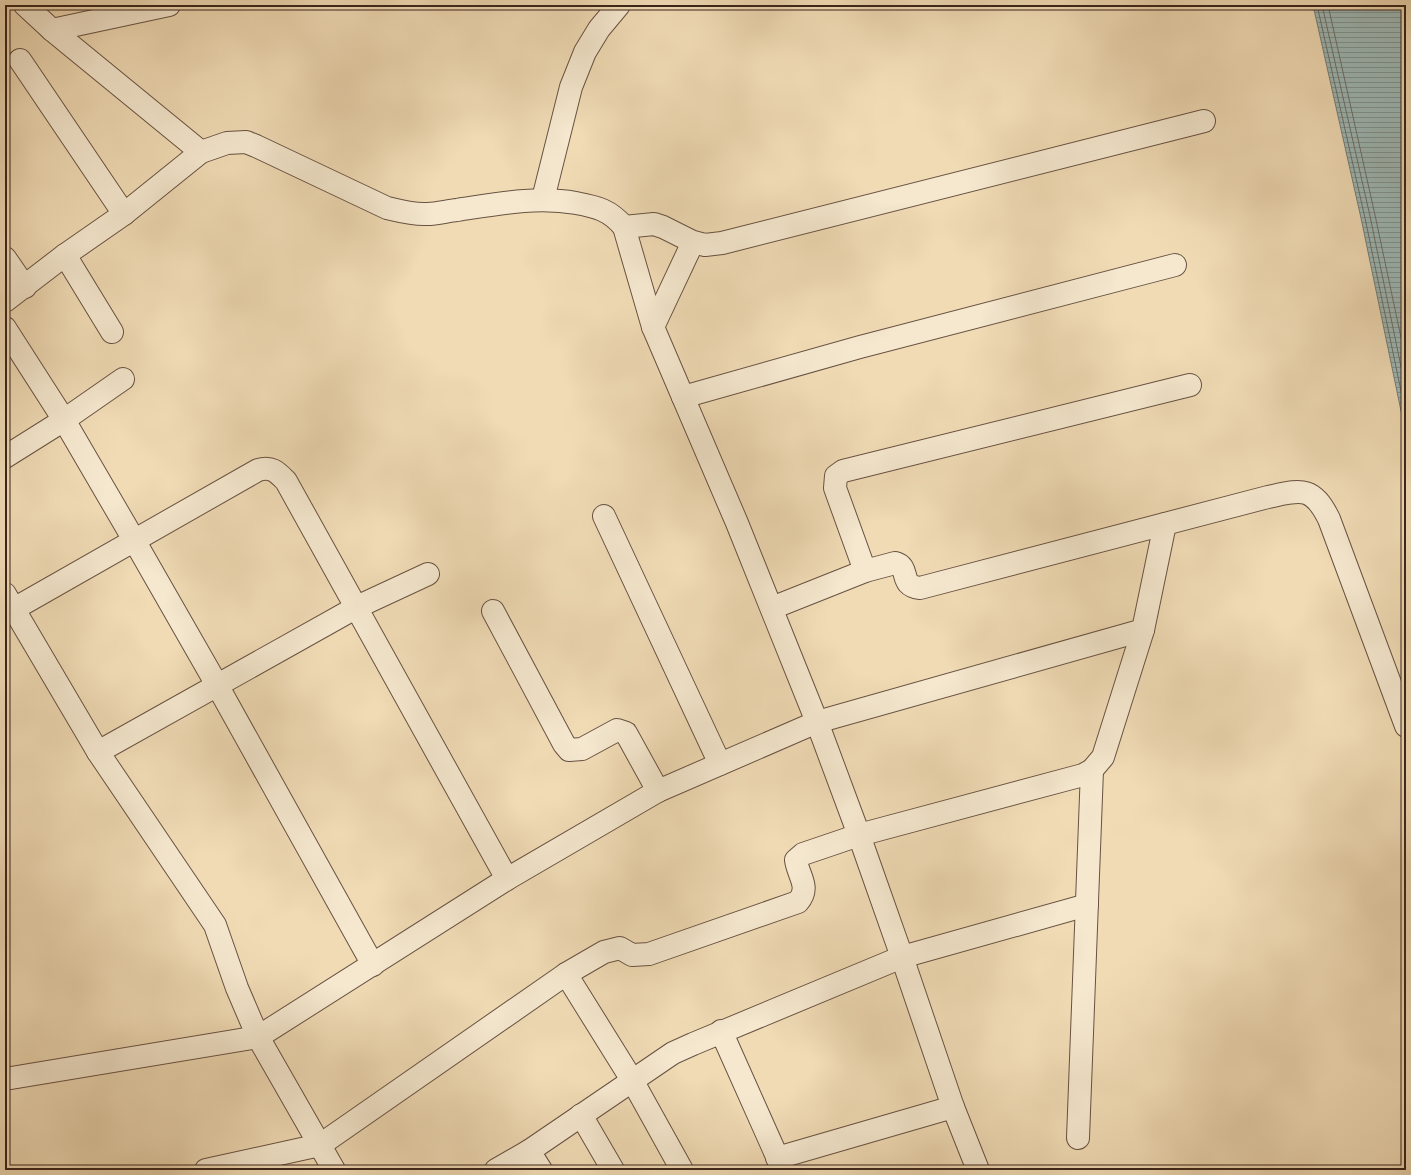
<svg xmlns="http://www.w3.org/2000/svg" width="1411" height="1175" font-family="'Libre Bodoni',serif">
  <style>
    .water { fill: url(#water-rules); stroke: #757e79 }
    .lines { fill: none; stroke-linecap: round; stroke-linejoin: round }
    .shore { stroke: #6c6f69; stroke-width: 1 }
    .minor-casing { stroke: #685242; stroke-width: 24 }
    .minor { stroke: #f5e8cf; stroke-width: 22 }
  </style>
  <defs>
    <pattern id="water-rules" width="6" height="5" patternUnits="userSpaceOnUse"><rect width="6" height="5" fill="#9db9b7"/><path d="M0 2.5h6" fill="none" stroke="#819694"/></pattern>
  </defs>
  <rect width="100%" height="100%" fill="#f0dbb5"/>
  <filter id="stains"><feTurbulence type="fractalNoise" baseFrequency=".005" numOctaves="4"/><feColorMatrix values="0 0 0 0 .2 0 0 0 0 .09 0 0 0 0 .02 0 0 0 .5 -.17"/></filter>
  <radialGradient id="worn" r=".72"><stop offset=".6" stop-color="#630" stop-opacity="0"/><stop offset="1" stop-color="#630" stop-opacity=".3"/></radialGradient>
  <polygon class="water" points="1313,5 1406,5 1406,435 1361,218"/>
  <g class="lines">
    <g class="shore">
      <polyline points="1317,5 1365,218 1406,415"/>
      <polyline points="1322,5 1370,216 1406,391"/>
      <polyline points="1328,5 1375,215 1406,361"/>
    </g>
    <g class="minor-casing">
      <g id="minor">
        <polyline points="25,5 52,30 201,152"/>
        <polyline points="52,30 169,5"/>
        <polyline points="20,60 124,214"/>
        <polyline points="543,199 571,87 585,52 599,29 619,5"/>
        <polyline points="624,227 654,224 663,227 693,242 705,245 722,243 1204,121"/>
        <polyline points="65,255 112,332"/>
        <polyline points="5,258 25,287"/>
        <path d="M5,301l60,-46 59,-41 77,-62 26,-9 19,-1 10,4 131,62c13,3 27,7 40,6 10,0 20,-3 30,-4 40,-6 79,-14 119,-7 21,4 34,7 48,24l29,100 84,196 80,199 42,113 43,122 51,150 25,63"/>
        <polyline points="653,327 693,242"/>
        <polyline points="5,328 64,420 134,540 217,685 373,965"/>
        <polyline points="683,397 860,347 1175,265"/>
        <polyline points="5,457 64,420 123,379"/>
        <polyline points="604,516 720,764"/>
        <polyline points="865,571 835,488 836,476 843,471 1190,385"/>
        <polyline points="5,594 98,752 215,925 237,988 258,1037 334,1170"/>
        <path d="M772,608l93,-37 30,-8c16,4 3,23 25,25l348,-91c33,-7 44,-12 61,22l77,207"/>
        <polyline points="493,611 564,744 569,750 582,749 617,730 626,733 658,791"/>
        <path d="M5,614l253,-144c14,-4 19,2 28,11l221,398"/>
        <polyline points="98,752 357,607 428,574"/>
        <polyline points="566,974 632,1080 682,1170"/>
        <polyline points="721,1031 783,1170"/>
        <polyline points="5,1079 258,1037 507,879 658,791 817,722 1143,630"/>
        <polyline points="581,1115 613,1170"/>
        <polyline points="1078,1138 1092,770"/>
        <polyline points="529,1151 541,1170"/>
        <polyline points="777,1158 953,1107"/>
        <path d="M206,1170l114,-25 246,-171 38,-22 16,-4 12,7 17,-1 149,-52c13,-15 0,-26 -2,-42l7,-6 56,-19 224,-60 9,-5 11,-13 40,-127 22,-106"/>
        <polyline points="496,1170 529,1151 673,1053 693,1044 902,957 1087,905"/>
      </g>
    </g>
    <use href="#minor" class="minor"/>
  </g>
  <rect width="1411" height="1175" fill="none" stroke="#f0dbb5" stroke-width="20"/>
  <rect x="6" y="6" width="1399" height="1163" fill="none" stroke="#3a251b" stroke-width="2"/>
  <rect x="10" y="10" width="1391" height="1155" fill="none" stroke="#3a251b"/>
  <rect width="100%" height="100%" filter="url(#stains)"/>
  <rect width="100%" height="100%" fill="url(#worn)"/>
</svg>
